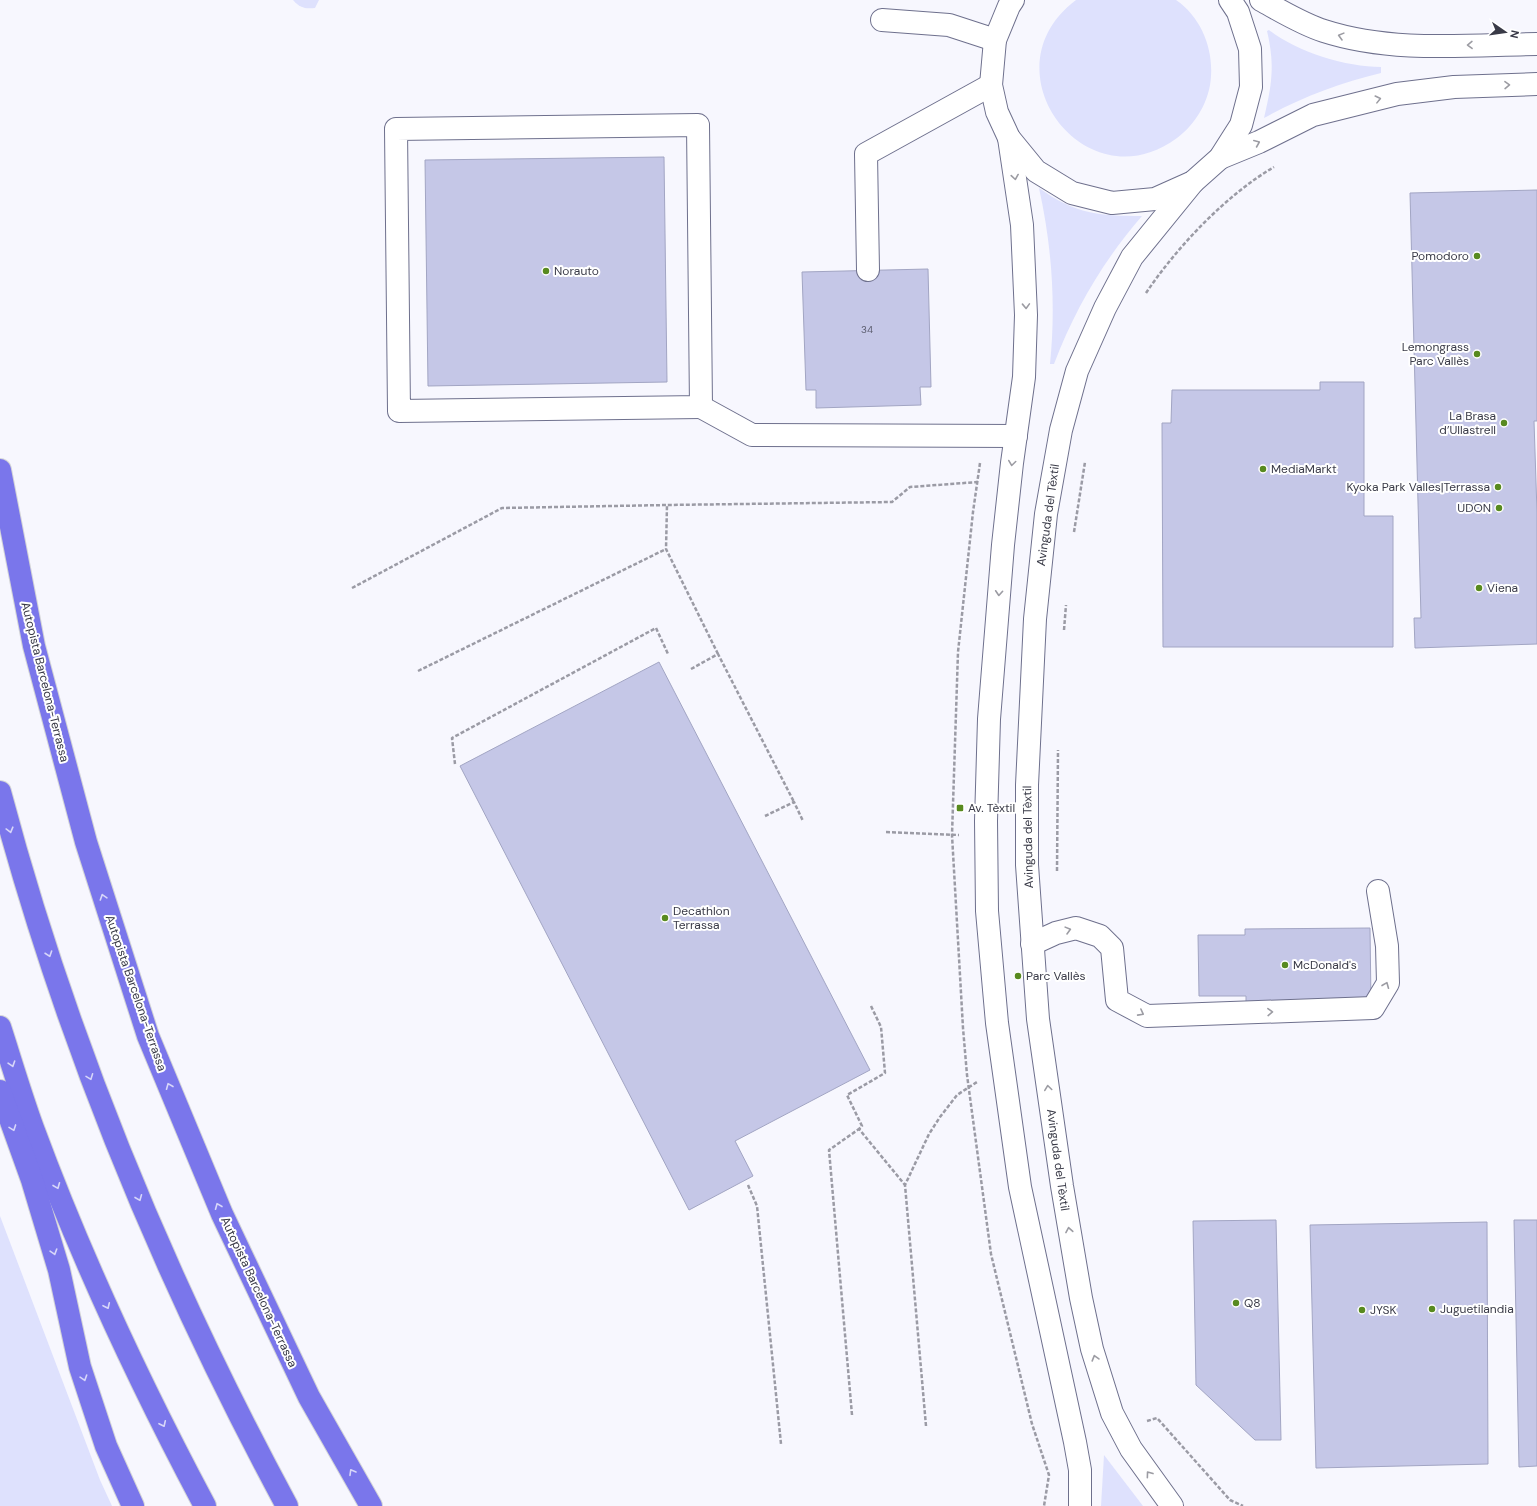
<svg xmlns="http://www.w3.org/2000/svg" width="1537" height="1506" font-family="'DM Sans',sans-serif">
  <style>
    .green { fill: #dee1fd }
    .building { fill: #c5c7e7; stroke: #a2a5c3 }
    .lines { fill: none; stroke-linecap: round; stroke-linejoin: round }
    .minor-casing { stroke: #6e708d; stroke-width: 24 }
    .highway-casing { stroke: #d3d4d7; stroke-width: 24 }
    .path { stroke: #9b9ba5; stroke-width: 2.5; stroke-dasharray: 4 2; stroke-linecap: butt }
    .minor { stroke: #fff; stroke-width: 22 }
    .highway { stroke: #7a76eb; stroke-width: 22 }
    .oneway { stroke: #9c9ca3 }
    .oneway2 { stroke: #d7d6f9 }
    .poi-dot { fill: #588a1f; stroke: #fff; stroke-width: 1.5 }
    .labels { text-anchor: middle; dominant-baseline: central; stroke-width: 4; stroke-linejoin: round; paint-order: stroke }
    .number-label { font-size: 10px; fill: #5c5d6f }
    .poi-label { font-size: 12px; fill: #393a47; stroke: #fff; text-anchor: start }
    .street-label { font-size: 12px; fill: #393a47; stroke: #fff }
  </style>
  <rect width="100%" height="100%" fill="#f7f7fe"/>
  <g class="green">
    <path d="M293,0h26l-4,8c-10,1 -15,0 -22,-8z"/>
    <path d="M1076,0h100c25,17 37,48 35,76 -1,24 -15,48 -34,62 -91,68 -194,-68 -101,-138z"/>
    <path d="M1269,30c28,22 77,37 112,37v6c-41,10 -79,24 -117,45 8,-34 11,-53 3,-87z"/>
    <path d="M1039,188c36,26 60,28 103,28 -39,45 -67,93 -88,148h-4c6,-59 2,-117 -11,-176z"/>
    <polygon points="0,1216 100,1480 112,1506 0,1506"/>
    <polygon points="1104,1455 1143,1506 1101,1506"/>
  </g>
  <g class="building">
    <polygon points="664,157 667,382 428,386 425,160"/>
    <polygon points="1537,190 1537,421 1534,421 1537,512 1537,644 1415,648 1414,618 1421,618 1410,193"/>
    <polygon points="928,269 931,387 920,387 921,405 816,408 816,390 806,390 802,272"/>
    <polygon points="1320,382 1364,382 1364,516 1393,516 1393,647 1163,647 1162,423 1171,423 1172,390 1320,390"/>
    <polygon points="659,662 870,1070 735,1141 753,1176 689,1210 460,766"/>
    <polygon points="1370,928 1371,1002 1246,1003 1246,996 1199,996 1198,935 1245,935 1245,929"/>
    <polygon points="1276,1220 1281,1440 1255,1440 1196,1385 1193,1221"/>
    <polygon points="1514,1220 1537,1220 1537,1466 1519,1467"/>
    <polygon points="1487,1222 1488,1464 1316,1468 1310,1225"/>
  </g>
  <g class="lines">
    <g class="minor-casing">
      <g id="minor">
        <polyline points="1013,0 1009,6 995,40 991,85 997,112 1009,138 1036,171 1072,193 1112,203 1155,199 1193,182 1220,158 1241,125 1251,87 1250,49 1238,12 1230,0"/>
        <path d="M1261,0c20,11 41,24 63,31 68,22 143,14 213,13"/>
        <polyline points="882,20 949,25 995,40"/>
        <polygon points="698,125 701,407 399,411 396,129"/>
        <polyline points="1009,138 1022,225 1026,315 1024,377 1012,463 1003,545 989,719 986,821 987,911 997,1023 1020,1187 1075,1442 1080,1470 1080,1506"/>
        <polyline points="1220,158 1259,142 1313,115 1397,94 1454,87 1537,84"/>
        <polyline points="868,270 866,154 991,85"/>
        <polyline points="701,407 752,435 1016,436"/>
        <polyline points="1032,944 1056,933 1076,928 1100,936 1112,948 1117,1000 1147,1016 1373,1008 1388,983 1387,946 1378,891"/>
        <polyline points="1172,1506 1131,1449 1112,1413 1092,1349 1081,1298 1062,1186 1038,1019 1027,865 1027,785 1035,619 1046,514 1061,430 1077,371 1105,308 1132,257 1193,182"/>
      </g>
    </g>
    <g class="highway-casing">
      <g id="highway">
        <polyline points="0,470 34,646 86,842 148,1036 222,1214 309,1397 371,1506"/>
        <path d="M0,792c66,249 165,488 287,714"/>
        <path d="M0,1027c11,34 21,68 33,101 48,130 107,256 172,378"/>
        <polyline points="0,1091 32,1180 59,1270 80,1367 106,1446 133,1506"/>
      </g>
    </g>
    <g class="path">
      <path d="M1146,293c31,-46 80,-98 128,-126"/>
      <polyline points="980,463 973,512 958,652 952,835 963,1028 967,1075 991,1254 1032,1424 1049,1475 1044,1506"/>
      <polyline points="1074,532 1085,462"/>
      <polyline points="352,588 502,508 667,505"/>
      <polyline points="1064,630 1066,605"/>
      <polyline points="718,654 666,549 667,505 892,502 910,487 978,482"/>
      <polyline points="691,669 718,654 794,802"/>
      <polyline points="418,671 666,549"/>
      <polyline points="455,764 452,738 656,628 668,654"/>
      <polyline points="765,816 794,802 803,821"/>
      <polyline points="886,832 959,835"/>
      <polyline points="1057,871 1058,750"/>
      <polyline points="871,1006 881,1027 885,1073 847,1095 862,1126 859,1129 905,1185"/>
      <polyline points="748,1185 757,1206 781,1444"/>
      <polyline points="852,1415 829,1150 859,1129"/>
      <polyline points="1147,1421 1157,1418 1230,1500 1243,1506"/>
      <polyline points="926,1426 905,1185 929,1134 940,1117 957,1095 977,1082"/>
    </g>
    <use href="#minor" class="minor"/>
    <use href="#highway" class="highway"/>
  </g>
  <defs><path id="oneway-chevron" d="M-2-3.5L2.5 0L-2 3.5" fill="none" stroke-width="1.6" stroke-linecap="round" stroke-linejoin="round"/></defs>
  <g class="oneway">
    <use href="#oneway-chevron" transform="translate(1341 36) rotate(-165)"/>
    <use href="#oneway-chevron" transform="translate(1470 45) rotate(179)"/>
    <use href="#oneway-chevron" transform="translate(1507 85) rotate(-1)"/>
    <use href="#oneway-chevron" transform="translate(1378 99) rotate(-14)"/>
    <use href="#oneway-chevron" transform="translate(1257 143) rotate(-23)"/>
    <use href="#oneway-chevron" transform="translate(1015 177) rotate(81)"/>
    <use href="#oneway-chevron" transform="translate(1026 306) rotate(88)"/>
    <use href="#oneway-chevron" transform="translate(1012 463) rotate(98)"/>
    <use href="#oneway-chevron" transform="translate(999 593) rotate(94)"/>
    <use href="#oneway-chevron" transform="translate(1068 930) rotate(-15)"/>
    <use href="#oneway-chevron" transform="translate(1386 985) rotate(-68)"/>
    <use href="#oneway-chevron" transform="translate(1270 1012) rotate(-2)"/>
    <use href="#oneway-chevron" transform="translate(1141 1013) rotate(28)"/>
    <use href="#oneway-chevron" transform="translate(1048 1088) rotate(-98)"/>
    <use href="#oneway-chevron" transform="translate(1069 1230) rotate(-100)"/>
    <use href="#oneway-chevron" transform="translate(1095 1358) rotate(-106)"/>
    <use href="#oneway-chevron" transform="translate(1149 1474) rotate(-126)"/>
  </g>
  <g class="oneway2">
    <use href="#oneway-chevron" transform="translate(10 830) rotate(75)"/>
    <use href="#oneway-chevron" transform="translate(103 897) rotate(-108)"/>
    <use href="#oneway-chevron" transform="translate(49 954) rotate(71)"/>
    <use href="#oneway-chevron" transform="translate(12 1064) rotate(72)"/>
    <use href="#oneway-chevron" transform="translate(90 1077) rotate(69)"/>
    <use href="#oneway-chevron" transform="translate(169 1086) rotate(-112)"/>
    <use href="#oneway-chevron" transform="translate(13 1128) rotate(70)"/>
    <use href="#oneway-chevron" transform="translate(57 1186) rotate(68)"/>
    <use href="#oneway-chevron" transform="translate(139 1198) rotate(68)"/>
    <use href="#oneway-chevron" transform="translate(218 1206) rotate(-112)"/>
    <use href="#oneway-chevron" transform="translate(54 1252) rotate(73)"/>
    <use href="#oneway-chevron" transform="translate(107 1306) rotate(65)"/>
    <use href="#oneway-chevron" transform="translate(84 1378) rotate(72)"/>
    <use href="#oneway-chevron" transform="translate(163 1424) rotate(65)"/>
    <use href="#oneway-chevron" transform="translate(352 1472) rotate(-120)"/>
  </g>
  <g class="poi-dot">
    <circle cx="1477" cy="256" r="4"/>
    <circle cx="546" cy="271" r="4"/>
    <circle cx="1477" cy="354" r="4"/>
    <circle cx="1504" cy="423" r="4"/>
    <circle cx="1263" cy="469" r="4"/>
    <circle cx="1498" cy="487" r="4"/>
    <circle cx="1499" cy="508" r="4"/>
    <circle cx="1479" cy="588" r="4"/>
    <rect x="956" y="804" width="8" height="8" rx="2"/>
    <circle cx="665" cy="918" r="4"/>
    <circle cx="1285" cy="965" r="4"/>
    <circle cx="1018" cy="976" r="4"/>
    <circle cx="1236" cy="1303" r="4"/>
    <circle cx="1432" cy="1309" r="4"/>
    <circle cx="1362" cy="1310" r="4"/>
  </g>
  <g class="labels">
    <g class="number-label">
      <text x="867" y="329">34</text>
    </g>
    <g class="poi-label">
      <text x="1469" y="256" text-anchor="end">Pomodoro</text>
      <text x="554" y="271">Norauto</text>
      <text x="1469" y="347" text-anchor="end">Lemongrass<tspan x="1469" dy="14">Parc Vallès</tspan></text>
      <text x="1496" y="416" text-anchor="end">La Brasa<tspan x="1496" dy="14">d’Ullastrell</tspan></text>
      <text x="1271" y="469">MediaMarkt</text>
      <text x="1490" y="487" text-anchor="end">Kyoka Park Valles|Terrassa</text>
      <text x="1491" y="508" text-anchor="end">UDON</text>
      <text x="1487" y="588">Viena</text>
      <text x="968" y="808">Av. Tèxtil</text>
      <text x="673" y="911">Decathlon<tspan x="673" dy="14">Terrassa</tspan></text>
      <text x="1293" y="965">McDonald's</text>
      <text x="1026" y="976">Parc Vallès</text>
      <text x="1244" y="1303">Q8</text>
      <text x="1440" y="1309">Juguetilandia</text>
      <text x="1370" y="1310">JYSK</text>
    </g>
    <g class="street-label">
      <text transform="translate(1048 515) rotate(-82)">Avinguda del Tèxtil</text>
      <text transform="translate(45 682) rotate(76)">Autopista Barcelona-Terrassa</text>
      <text transform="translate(1028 837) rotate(-91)">Avinguda del Tèxtil</text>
      <text transform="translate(136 993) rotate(71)">Autopista Barcelona-Terrassa</text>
      <text transform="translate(1058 1160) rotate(82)">Avinguda del Tèxtil</text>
      <text transform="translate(259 1292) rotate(65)">Autopista Barcelona-Terrassa</text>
    </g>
  </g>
  <g transform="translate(1505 32) rotate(103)" stroke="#ffffff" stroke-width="3" paint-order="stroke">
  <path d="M0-3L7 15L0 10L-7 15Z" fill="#393a47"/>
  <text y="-6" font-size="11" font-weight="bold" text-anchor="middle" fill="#393a47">N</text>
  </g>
</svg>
